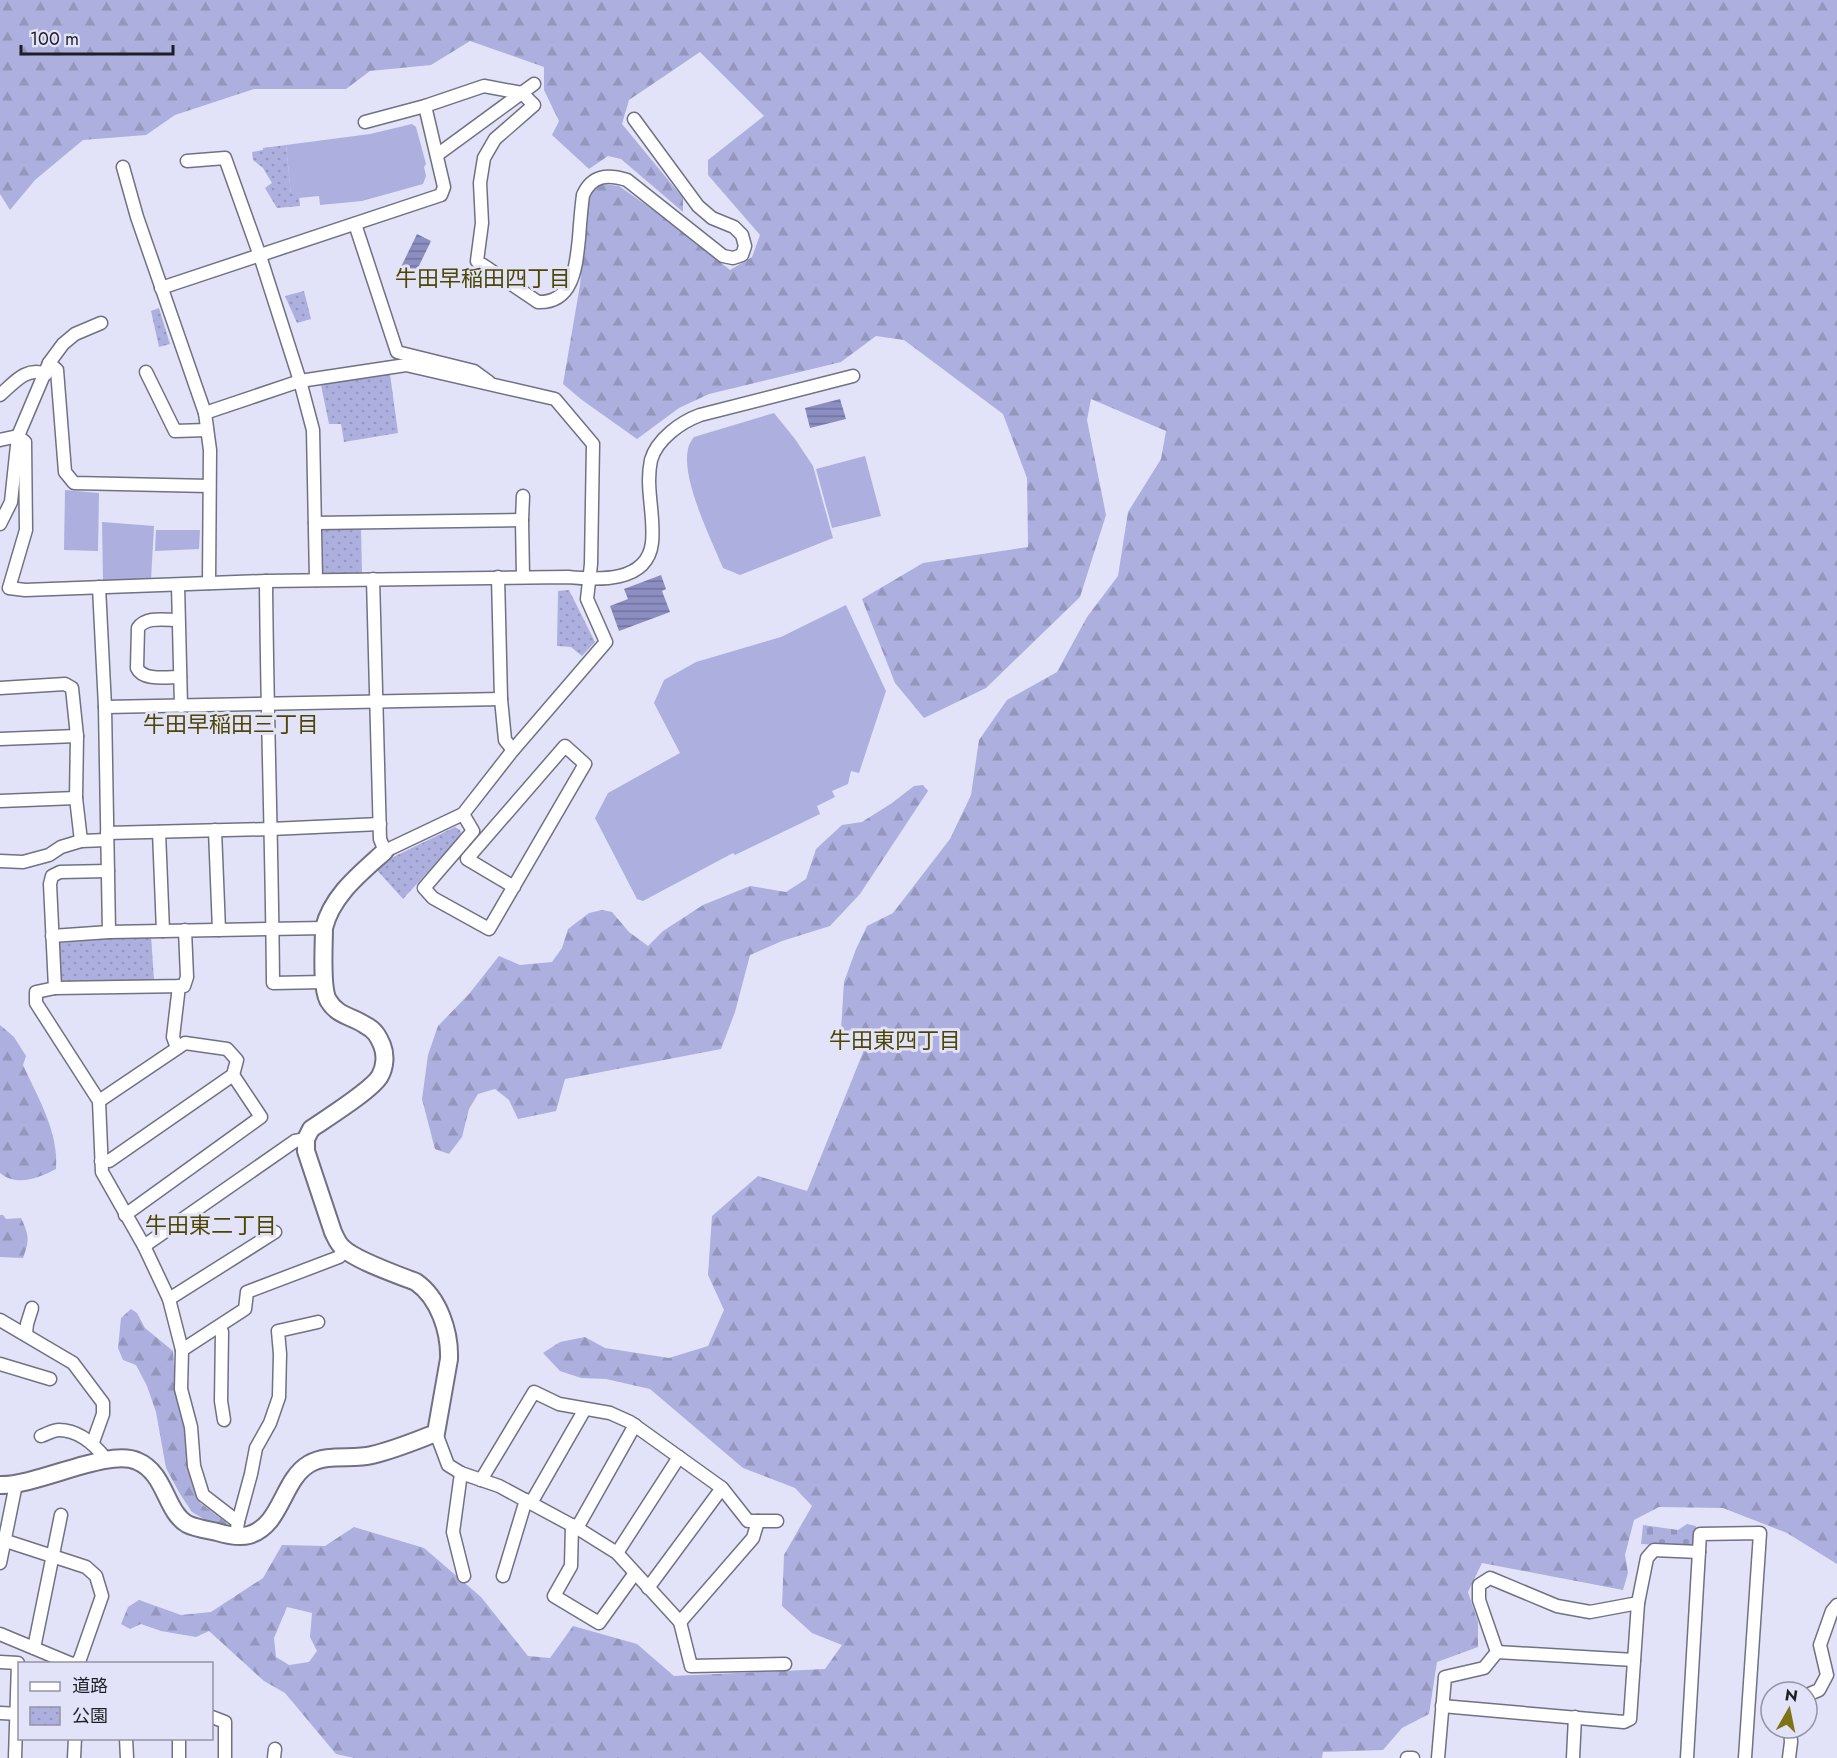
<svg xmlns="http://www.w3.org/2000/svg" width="1837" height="1758" font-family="Jost,'Noto Sans JP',sans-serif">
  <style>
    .grass { fill: #adafde }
    .forest { fill: url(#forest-firs); fill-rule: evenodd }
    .cemetery { fill: url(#cemetery-stones) }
    .park { fill: url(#park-dots) }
    .water { fill: url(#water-rules) }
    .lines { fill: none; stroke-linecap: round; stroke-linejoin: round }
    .street-casing { stroke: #707183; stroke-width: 15 }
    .secondary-casing { stroke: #707183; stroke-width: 20 }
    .street { stroke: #fff; stroke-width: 12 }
    .secondary { stroke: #fff; stroke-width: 16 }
    .labels { text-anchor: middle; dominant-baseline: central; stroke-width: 6; stroke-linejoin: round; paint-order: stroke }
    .neighbourhood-label { font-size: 22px; fill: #4d4603; stroke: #e2e3f8 }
  </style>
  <defs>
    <pattern id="forest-firs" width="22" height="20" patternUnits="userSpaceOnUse" patternTransform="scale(1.5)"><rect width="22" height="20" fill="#adafde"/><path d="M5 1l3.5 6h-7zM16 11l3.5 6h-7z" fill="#9496be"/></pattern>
    <pattern id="cemetery-stones" width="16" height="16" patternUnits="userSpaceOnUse" patternTransform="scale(1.5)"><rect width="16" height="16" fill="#adafde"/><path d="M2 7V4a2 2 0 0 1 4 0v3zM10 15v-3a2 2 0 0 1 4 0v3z" fill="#9496be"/></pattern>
    <pattern id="park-dots" width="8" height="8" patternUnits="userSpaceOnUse" patternTransform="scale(1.5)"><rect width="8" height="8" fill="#adafde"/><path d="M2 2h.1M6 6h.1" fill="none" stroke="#9496be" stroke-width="1.8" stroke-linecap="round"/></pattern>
    <pattern id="water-rules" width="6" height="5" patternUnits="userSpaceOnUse" patternTransform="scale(1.5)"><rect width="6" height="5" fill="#8c8dc1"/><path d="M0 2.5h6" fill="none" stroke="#72739d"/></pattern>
  </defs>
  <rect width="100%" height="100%" fill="#e2e3f8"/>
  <g class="grass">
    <polygon points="412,124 416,127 426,164 424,167 426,176 423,184 362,201 320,205 319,196 299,198 298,194 291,195 286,145 370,134"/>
    <path d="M774,413l21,26 18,27 20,72 -93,37 -17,-7c-12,-29 -42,-89 -35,-119 1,-5 3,-8 6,-12z"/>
    <polygon points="865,456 881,516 832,528 816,469"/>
    <polygon points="65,490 99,493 98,551 64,550"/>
    <polygon points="102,522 154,526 151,580 103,581"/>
    <polygon points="156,530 200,530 199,549 155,551"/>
    <polygon points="846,605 886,691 859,773 851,771 848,784 832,791 835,797 817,806 820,814 735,855 733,853 643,901 637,899 595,818 608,793 680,753 654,703 664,680 696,662 781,637"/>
  </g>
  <g class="forest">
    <path d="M0,0h1837v1564l-50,-31 -64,-25 -64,-1 -25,13 -9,35 3,18 -5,17 -141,-27 -14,29 10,30v25l-41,15 -8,52 -27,14 -19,22 -60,2 -1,6h-968l-18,-4 -51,-61 -21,-12 -55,-50 -13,6 -35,-6 -20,-7 -11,5 -9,-5 7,-17 11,-7 42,15 30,-3 52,-34 19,-33 43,1 29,-19 70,21 57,49 47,59 22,2 23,-32 64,18 37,32 151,-7 17,-24 -30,-12 -30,-27 2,-51 28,-49 -17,-18 -52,-20 -93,-79 -44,-10 -25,-1 -21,-7 -17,-18 17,-11 25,-5 20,11 64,10 39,-12 16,-36 -16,-35 4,-59 46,-40 49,15 59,-146 -25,-15 3,-48 12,-33 11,-23 26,-13 57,-74 21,-44 8,-55 28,-40 50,-28 30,-55 31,-41 10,-64 33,-53 5,-28 -75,-32 -4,21 19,95 -26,82 -94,91 -62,30 -29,-35 -33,-84 61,-36 105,-16 -1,-69 -24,-64 -99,-74 -28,-4 -35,26 -132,32 -30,14 -42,31 -55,-39 -19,-16 17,-99 8,-92 14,-9 17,2 54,38 57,46 22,-13 8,-22 -52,-60v-15l56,-44 -64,-64 -71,48 -7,24 61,74v14l-62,-53 -13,-3 -19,13 -37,-34 7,-14 -15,-31v-23l-74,-26 -39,24 -61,6 -24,18h-92l-79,26 -29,20 -63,5 -48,40 -25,30 -10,-16zM287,1607l25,6 -2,24 7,14 -8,11 -20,3 -13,-8 -2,-19z"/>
    <polygon points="923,785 928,791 860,894 830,926 782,941 750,955 735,1012 721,1049 565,1079 556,1111 518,1119 509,1100 495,1089 478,1094 469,1109 462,1137 449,1154 435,1149 422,1099 428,1055 438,1026 469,994 499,956 520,965 552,962 562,948 568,929 589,913 602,910 612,912 629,932 648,946 663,931 703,905 750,886 786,892 806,879 816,849 842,825 862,822 892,803 914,786"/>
    <path d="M0,1025l14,12 12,19 -3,9c15,33 36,67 33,104 -17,9 -40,18 -56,4z"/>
    <path d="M0,1215h3l3,4 15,-1c8,17 9,22 2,40l-23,-1z"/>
    <polygon points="131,1309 137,1313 145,1328 173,1351 176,1397 185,1430 192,1484 200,1503 227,1523 224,1527 207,1521 192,1512 180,1494 166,1468 156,1412 147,1386 136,1365 123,1360 118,1348 121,1318"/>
  </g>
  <polygon class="cemetery" points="1687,1524 1696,1526 1694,1541 1690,1547 1641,1544 1643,1525 1678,1530"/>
  <g class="park">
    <polygon points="286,145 291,194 299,194 300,206 277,208 265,188 272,183 263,168 253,160 252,152 263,150 263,148"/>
    <polygon points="304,291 311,319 297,323 285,296"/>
    <polygon points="159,308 170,344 159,347 151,311"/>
    <polygon points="390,374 398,433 344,442 341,424 329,424 321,385 325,382"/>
    <polygon points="361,528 362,573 323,574 322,529"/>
    <polygon points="569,590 595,642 582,656 571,647 557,646 558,591"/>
    <polygon points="455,827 460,830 461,833 458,839 403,899 376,869 385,861"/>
    <polygon points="151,936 154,980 63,982 61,980 59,943"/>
  </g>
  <g class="water">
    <polygon points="417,234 431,241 415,274 401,267"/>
    <polygon points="840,399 846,419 810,428 805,408"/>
    <polygon points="661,575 666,589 662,591 670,612 619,631 610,606 628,599 624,589"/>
  </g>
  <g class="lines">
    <g class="street-casing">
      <g id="street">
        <path d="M365,122l60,-16 59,-20 38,7 12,12 -39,34 -11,19 -4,25 2,40 -5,38 61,41c36,1 38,-36 41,-64 1,-14 2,-28 4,-43 9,-20 24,-21 44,-15l96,76 10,2 9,-3 3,-9 -3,-11 -8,-8 -22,-9 -14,-12 -64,-87"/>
        <polyline points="437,155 534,84"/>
        <polyline points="187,161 225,158 260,256 300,381 313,430 316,580"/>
        <polyline points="123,167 137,217 205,413 210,450 209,583"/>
        <polyline points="355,224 397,352 474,371 489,382"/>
        <polyline points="161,288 441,195 444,187 425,106"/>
        <polyline points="49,363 57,370 65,472 74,483 209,486"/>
        <polyline points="146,372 175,431 207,430"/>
        <path d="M0,395c14,-12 26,-29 46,-21"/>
        <polyline points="205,413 300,381 406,365 555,399 593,444 591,564 587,599 606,642 513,750 463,814 385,851 380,839 373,579"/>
        <path d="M0,440l18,-4 7,6 1,88 -17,58 16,2 241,-9 302,-4c30,3 79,6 84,-34 3,-28 -7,-55 -1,-83 6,-21 30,-38 49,-45l153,-39"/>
        <polyline points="315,523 522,520"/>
        <polyline points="0,524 11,502 18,436 49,363 63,344 75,334 101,323"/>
        <polyline points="498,577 501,699 505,740 513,750"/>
        <polyline points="523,577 522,520 523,496"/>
        <path d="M266,581c1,134 6,268 7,402l51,-1"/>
        <polyline points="178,585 181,706"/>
        <polyline points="99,587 105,707 109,932"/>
        <path d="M178,620c-13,0 -32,-4 -40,8l-1,40c6,13 30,9 43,9"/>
        <polyline points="0,688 65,684 72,688 77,736 76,798 81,841 107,840"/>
        <polyline points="105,707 501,699"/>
        <polyline points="0,739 77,736"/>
        <polyline points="0,801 76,798"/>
        <polyline points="463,814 473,831 424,888 433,898 489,929 585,764 565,746 467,859 514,887"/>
        <polyline points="215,830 219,930"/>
        <polyline points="159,832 163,931"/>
        <polyline points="107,833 271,829 380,824"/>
        <polyline points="0,861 23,862 49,855 61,847 81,841"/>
        <polyline points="185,930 187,977 184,986 55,988 36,992 36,1003 99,1101 102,1172 144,1246 169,1299 182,1350 181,1389 191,1427 194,1466 203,1495 238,1522 236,1536"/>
        <polyline points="52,936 109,932 324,928"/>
        <polyline points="55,988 50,884 52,876 60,872 108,871"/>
        <polyline points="177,1048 173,1037 179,986"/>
        <polyline points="99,1101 185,1043 227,1049 237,1060 233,1075 109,1161 101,1161"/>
        <polyline points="125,1215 261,1117 233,1075"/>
        <polyline points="144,1246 295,1141 306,1139"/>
        <polyline points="169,1299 275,1232"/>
        <polyline points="0,1320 73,1363 103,1403 103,1414 93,1442"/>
        <polyline points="220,1327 222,1332 221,1401 224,1420"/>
        <polyline points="26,1333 27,1324 32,1308"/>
        <polyline points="182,1350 245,1309 247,1292 339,1257 345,1250"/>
        <polyline points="0,1364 50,1379"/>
        <polyline points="436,1433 448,1465 461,1473 499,1486 577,1528 617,1553 680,1622 691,1666 785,1664"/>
        <path d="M41,1436c6,-2 12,-6 18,-6 21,0 36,15 47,29"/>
        <polyline points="461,1473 453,1532 464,1576"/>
        <polyline points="481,1480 534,1392 559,1404 610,1413 630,1422 722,1488 748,1521 777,1521"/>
        <polyline points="531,1503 585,1409"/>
        <polyline points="238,1522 251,1474 256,1448 270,1423 279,1397 280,1354 278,1331 318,1322"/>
        <polyline points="572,1525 571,1566 554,1596 599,1623 635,1573"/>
        <polyline points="577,1528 635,1425"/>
        <polyline points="6,1541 86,1567 96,1576 102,1596 80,1659 76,1664"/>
        <polyline points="617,1553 679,1457"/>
        <polyline points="0,1563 16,1484"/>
        <polyline points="503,1576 526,1500"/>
        <polyline points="648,1588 722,1488"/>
        <polyline points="680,1622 753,1538 758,1521"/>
        <polyline points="0,1634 72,1664"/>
        <polyline points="34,1648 61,1515"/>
        <polyline points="1497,1652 1634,1660"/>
        <polyline points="0,1662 18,1663 15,1758"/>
        <polyline points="1807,1695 1819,1690 1827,1675 1820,1645 1832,1611 1837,1605"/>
        <polyline points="1442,1706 1624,1722 1630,1719 1638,1603 1647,1558 1654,1550 1699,1552"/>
        <polyline points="0,1713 20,1714"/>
        <polyline points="212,1717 225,1722 225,1758"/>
        <polyline points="126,1738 127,1758"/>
        <polyline points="74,1758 75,1738"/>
        <polyline points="179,1758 179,1738"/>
        <polyline points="274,1758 275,1749"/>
        <polyline points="1407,1758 1413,1758"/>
        <polyline points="1438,1758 1445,1677 1484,1668 1497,1652 1479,1600 1479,1585 1490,1578 1557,1606 1590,1612 1638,1603"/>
        <polyline points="1573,1758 1575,1717"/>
        <polyline points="1687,1758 1700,1534 1760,1533 1745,1758"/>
        <polyline points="1789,1758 1791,1742 1790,1728"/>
      </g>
    </g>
    <g class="secondary-casing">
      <path id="secondary" d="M0,1485c37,1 108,-37 137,-24 29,12 28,50 50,63 8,4 21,6 30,8 10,3 22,6 32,3 33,-10 33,-55 60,-71 19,-11 43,-4 63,-9 22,-5 43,-14 64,-22l13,-74c1,-27 -10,-61 -33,-77 -18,-7 -61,-22 -73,-34 -5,-4 -7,-10 -10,-16l-27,-81v-12l5,-10c16,-11 61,-39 69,-53 5,-9 6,-21 2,-31 -4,-9 -7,-15 -17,-20 -13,-9 -28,-9 -37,-25 -7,-13 -4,-55 -4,-72 8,-33 37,-55 61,-77"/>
    </g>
    <use href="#street" class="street"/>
    <use href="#secondary" class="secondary"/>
  </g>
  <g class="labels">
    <g class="neighbourhood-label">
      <text x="483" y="278">牛田早稲田四丁目</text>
      <text x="231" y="724">牛田早稲田三丁目</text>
      <text x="895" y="1040">牛田東四丁目</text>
      <text x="211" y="1225">牛田東二丁目</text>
    </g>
  </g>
  <rect x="18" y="1662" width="195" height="78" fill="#e2e3f8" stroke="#9494a4" stroke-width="1.5"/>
  <rect x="30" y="1682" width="30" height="9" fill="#ffffff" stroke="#9494a4" stroke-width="1.5"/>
  <text x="72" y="1692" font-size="18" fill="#1e1e26">道路</text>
  <rect x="30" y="1707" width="30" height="18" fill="url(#park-dots)" stroke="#9494a4" stroke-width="1.5"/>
  <text x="72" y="1722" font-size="18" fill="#1e1e26">公園</text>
  <g transform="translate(1789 1710) rotate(9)"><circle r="28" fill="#e2e3f8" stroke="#9494a4" stroke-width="1.5"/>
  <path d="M0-4.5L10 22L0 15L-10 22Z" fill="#7e7417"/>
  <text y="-9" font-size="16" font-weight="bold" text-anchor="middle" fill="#1e1e26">N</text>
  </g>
  <path d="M21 45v9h152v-9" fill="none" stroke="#1e1e26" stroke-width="3"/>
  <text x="30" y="45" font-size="18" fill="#1e1e26" stroke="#e2e3f8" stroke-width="4.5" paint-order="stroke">100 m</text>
</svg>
